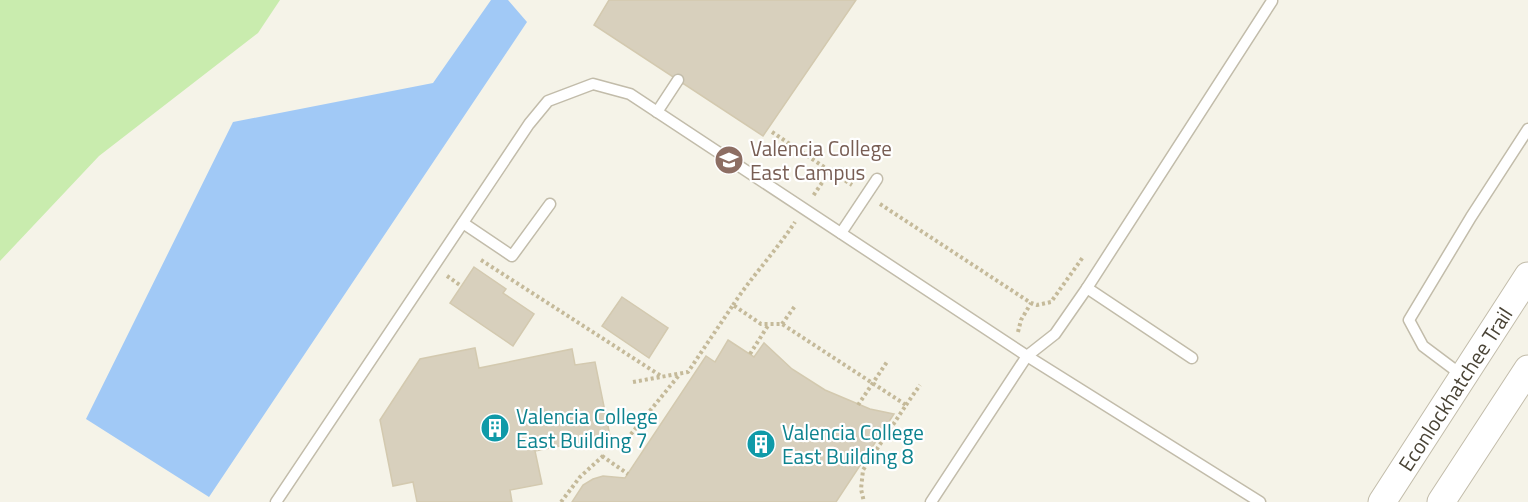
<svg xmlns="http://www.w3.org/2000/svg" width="1528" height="502" font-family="'Titillium Web',sans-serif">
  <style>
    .green { fill: #c9ecae }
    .water { fill: #a1c9f6 }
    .building { fill: #d8d0bd; stroke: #d3c9af; stroke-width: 1.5 }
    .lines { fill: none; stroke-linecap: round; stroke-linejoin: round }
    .service-casing { stroke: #c2bcaa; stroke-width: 13 }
    .tertiary-casing { stroke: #c2bcaa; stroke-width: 29 }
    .path { stroke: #c5ba9a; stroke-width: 4; stroke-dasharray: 3 3; stroke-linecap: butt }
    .service { stroke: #fff; stroke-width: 10 }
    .tertiary { stroke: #fff; stroke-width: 27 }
    .labels { text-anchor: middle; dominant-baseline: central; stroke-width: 4.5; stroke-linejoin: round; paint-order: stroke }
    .education-label { font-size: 21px; fill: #785e54; stroke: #fff; text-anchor: start }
    .street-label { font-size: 21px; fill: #4a4436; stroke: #fff }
    .culture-label { font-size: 21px; fill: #0d838f; stroke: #fff; text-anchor: start }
  </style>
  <rect width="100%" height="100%" fill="#f5f3e8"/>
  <polygon class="green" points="0,0 280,0 258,33 99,156 0,261"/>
  <polygon class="water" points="491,0 508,0 527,22 209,497 86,419 233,122 433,83"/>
  <g class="building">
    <polygon points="609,0 856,0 763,136 594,25"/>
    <polygon points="474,267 506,289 503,293 534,314 513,346 450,303"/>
    <polygon points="622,297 668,328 649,358 602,326"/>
    <polygon points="728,340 754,357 764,343 792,369 825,390 870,409 894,414 836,502 572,502 583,485 593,479 603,476 625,478 706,356 715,362"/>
    <polygon points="475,348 479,368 572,349 575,365 595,362 610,436 535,451 542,484 510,490 512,502 417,502 413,482 393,486 380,420 420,359"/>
  </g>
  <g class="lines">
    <g class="service-casing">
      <g id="service">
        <polyline points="657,112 678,80"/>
        <polyline points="463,223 512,256 550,204"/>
        <polyline points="841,233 877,179"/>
        <polyline points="1087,288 1272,1"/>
        <polyline points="1463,376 1423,346 1409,320 1471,217 1528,129"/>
        <polyline points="276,502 529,124 548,101 593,84 630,94 1027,356 1260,502"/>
        <polyline points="931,502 1027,356 1055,334 1087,288 1192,358"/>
      </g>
    </g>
    <g class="tertiary-casing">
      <g id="tertiary">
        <polyline points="1382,502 1528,276"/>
        <polyline points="1441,502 1528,369"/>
      </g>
    </g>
    <g class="path">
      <polyline points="772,132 830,171 813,196"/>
      <polyline points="830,171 852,185"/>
      <polyline points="880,204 1031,303 1037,305 1051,302 1083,257"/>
      <polyline points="481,260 661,376"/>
      <polyline points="447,276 461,286"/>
      <path d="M733,305c19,-29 43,-54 62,-83"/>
      <polyline points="782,324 795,306"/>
      <polyline points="1018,332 1021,320 1031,303"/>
      <polyline points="750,354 769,324"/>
      <polyline points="633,382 688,372 733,305 761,324 782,324 906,405 863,470 861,489 864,502"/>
      <polyline points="858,405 887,362"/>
      <polyline points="906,405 920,385"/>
      <polyline points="627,439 680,374"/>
      <polyline points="602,456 628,474"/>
      <polyline points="561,502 580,477 604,455"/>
    </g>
    <use href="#service" class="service"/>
    <use href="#tertiary" class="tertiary"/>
  </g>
  <defs>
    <g id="university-disc" transform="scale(1.5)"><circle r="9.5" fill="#8d6e63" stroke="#fff"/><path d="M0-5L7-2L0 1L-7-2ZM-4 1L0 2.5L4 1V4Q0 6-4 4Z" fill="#fff"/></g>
    <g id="building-disc" transform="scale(1.5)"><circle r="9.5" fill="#0f9aa8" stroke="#fff"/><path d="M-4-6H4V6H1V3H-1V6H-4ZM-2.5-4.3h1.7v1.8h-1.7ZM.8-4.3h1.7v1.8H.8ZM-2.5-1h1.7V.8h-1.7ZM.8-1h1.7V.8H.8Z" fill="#fff"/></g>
  </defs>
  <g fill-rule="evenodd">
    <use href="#university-disc" x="729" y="160"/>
    <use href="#building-disc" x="495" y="428"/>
    <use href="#building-disc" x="761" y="444"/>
  </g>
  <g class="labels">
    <g class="education-label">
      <text x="750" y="148">Valencia College<tspan x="750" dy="24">East Campus</tspan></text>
    </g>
    <g class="street-label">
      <text transform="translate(1455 389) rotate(-57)">Econlockhatchee Trail</text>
    </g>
    <g class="culture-label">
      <text x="516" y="416">Valencia College<tspan x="516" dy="24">East Building 7</tspan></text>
      <text x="782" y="432">Valencia College<tspan x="782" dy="24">East Building 8</tspan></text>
    </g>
  </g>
</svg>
